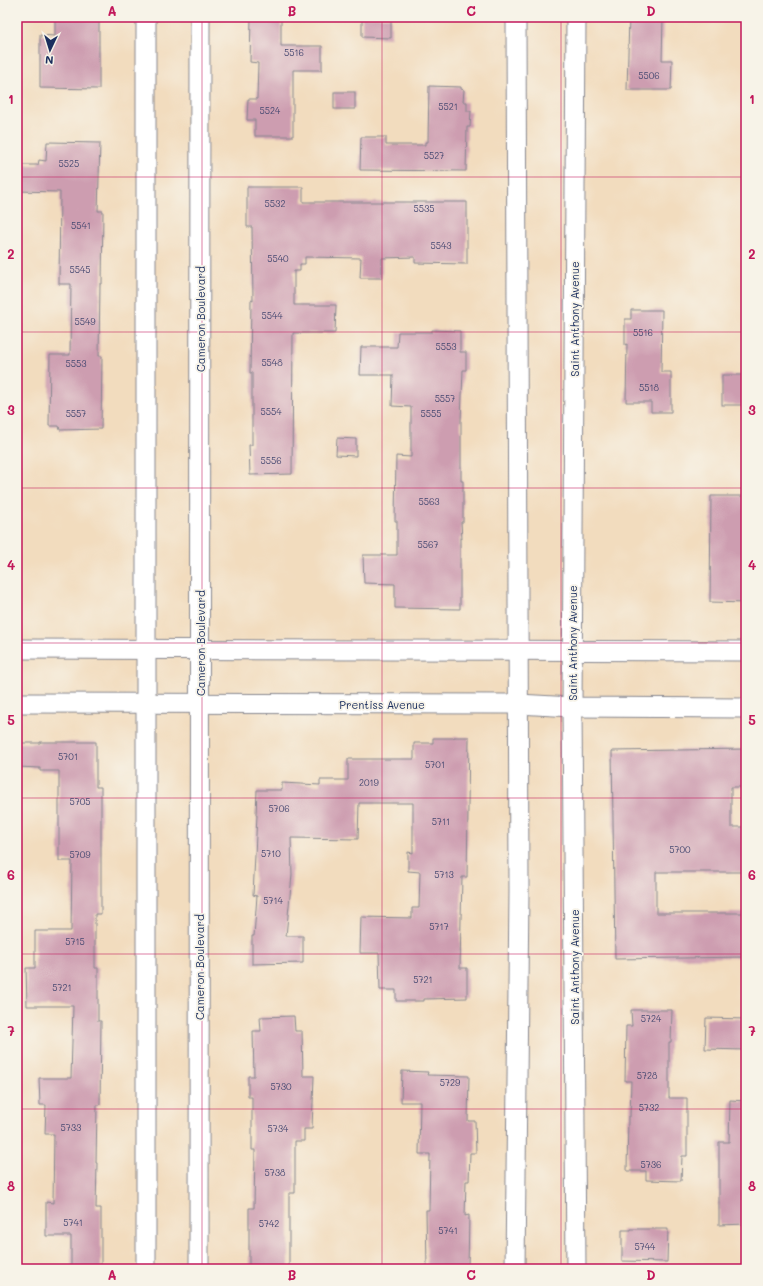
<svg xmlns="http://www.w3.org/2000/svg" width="763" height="1286" font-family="Mali,sans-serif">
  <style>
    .building { fill: #cd9db0 }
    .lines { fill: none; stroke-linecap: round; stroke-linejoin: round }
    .minor-casing { stroke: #86868e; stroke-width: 21 }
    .minor { stroke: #fff; stroke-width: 19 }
    .grid { fill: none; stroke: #c2185b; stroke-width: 1; stroke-opacity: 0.55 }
    .labels { text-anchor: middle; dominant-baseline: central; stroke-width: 3.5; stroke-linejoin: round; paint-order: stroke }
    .number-label { font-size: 9px; fill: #484a72 }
    .street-label { font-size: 11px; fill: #1b2f5e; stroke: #f7f3e8 }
    .neatline { fill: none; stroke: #c2185b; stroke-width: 1.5 }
    .grid-label { font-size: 13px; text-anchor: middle; font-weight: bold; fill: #c2185b }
  </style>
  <rect width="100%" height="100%" fill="#f7f3e8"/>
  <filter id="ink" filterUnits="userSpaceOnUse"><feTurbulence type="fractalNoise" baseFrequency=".025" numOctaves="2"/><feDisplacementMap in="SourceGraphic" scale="8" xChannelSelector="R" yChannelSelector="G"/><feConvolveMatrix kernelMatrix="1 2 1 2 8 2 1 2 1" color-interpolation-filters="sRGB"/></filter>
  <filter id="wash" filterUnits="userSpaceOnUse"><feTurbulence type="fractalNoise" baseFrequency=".012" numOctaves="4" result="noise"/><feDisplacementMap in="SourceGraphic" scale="16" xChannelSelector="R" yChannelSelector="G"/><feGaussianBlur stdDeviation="0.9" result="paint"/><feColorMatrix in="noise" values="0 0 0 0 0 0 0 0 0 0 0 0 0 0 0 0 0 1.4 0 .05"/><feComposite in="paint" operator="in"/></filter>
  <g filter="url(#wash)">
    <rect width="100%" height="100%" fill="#f2dcbe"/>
    <g id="blocks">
      <g class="building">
        <polygon points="55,17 99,17 99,89 40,88 40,35 55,36"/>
        <polygon points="251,17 281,17 281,46 322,46 322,70 293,70 293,136 255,136 255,120 247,120 248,99 257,99 258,63 250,62"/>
        <polygon points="362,17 391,17 391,38 362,37"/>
        <polygon points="629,17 663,17 662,60 672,60 671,90 627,90"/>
        <polygon points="429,86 461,87 461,89 464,90 463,102 467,102 467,111 471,111 470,127 467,127 466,171 360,170 361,137 386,137 386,145 425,145 425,142 428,142"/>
        <rect x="334" y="92" width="21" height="17"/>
        <polygon points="47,142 100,143 98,211 103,211 102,284 100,284 99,356 102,356 101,429 60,430 59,426 49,426 50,355 70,355 71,284 59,284 60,192 17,191 17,165 38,165 39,160 46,161"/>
        <polygon points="247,187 303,187 303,202 467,202 467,264 415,263 415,257 382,258 382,278 360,278 361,258 305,257 305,264 300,264 300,271 294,271 294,305 336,305 335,333 293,333 292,474 250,475 249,445 252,445 252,373 250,373 251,300 253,301 252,227 247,227"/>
        <polygon points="631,310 662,310 661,372 671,372 671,412 651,412 651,402 626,402 627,344 625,345 625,319 631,319"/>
        <polygon points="432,330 460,331 460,352 466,352 466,370 463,370 461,420 461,481 463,481 463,522 461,522 462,539 460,538 460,609 395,608 395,584 364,583 363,555 397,555 397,521 395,521 396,456 411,457 411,407 392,406 393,375 360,375 361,347 397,347 398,332 432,332"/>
        <rect x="722" y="375" width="24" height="30"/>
        <polygon points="337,438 356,439 356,456 336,455"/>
        <polygon points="711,496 746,496 746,603 710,602"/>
        <polygon points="454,737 469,737 467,877 462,877 461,919 460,968 467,968 467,998 424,999 424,1001 396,1001 396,990 380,990 379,953 360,953 361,917 412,918 412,908 419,908 420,872 408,871 408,852 413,853 413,803 359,803 358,839 291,838 292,875 286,936 303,936 303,963 252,964 252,936 254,936 257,896 253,895 257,815 256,815 257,790 282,790 282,783 320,785 320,780 348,780 348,759 414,759 414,743 433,743 433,738 454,738"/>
        <polygon points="40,742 96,742 96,787 101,787 101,914 95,914 95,968 98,968 98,1021 101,1021 100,1105 97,1105 96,1163 97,1163 96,1208 101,1208 101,1269 71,1269 71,1236 46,1236 46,1202 53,1203 54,1134 45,1134 46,1105 40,1105 39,1078 71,1078 73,1006 27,1006 26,968 35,968 35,931 71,931 72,861 59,861 59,771 40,771 40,768 17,767 17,743 40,743"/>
        <polygon points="746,749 746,787 731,787 731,827 746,827 746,872 656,872 656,913 746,913 746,957 615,959 612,751"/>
        <polygon points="631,1010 672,1010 671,1042 669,1042 669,1098 687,1098 687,1156 682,1156 681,1181 646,1180 646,1171 627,1171 628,1117 630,1117 631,1081 625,1081 626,1026 632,1026"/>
        <polygon points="294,1016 295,1031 302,1031 303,1076 314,1076 312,1129 304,1129 304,1141 295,1141 295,1193 289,1193 289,1269 249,1269 249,1208 254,1208 255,1150 252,1150 252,1097 248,1097 248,1076 254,1076 253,1031 261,1031 260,1017"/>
        <polygon points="706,1018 746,1019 746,1050 705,1049"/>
        <polygon points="402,1071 428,1072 427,1075 469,1076 468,1121 475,1121 476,1153 470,1153 469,1181 466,1181 465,1216 469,1215 468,1269 427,1269 426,1210 429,1210 430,1154 419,1154 420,1102 401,1102"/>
        <polygon points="730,1100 746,1101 746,1224 719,1225 719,1142 729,1142"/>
        <polygon points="631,1229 668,1229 667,1262 622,1261 622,1230 631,1230"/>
      </g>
    </g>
  </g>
  <g filter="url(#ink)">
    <use href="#blocks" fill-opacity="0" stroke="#86868e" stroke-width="1"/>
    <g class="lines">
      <g class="minor-casing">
        <g id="minor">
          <polyline points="17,649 746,651"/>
          <polyline points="17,703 518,704 572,707 746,708"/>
          <polyline points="146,1269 146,17"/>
          <polyline points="199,1269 200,17"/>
          <polyline points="515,1269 519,891 516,17"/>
          <polyline points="576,1269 572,707 576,17"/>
        </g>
      </g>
      <use href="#minor" class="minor"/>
    </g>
  </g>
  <path class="grid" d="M202,17v1252M382,17v1252M561,17v1252M17,177h729M17,332h729M17,488h729M17,643h729M17,798h729M17,954h729M17,1109h729"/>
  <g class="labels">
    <g class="number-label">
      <text x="294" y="52">5516</text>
      <text x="649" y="75">5506</text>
      <text x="448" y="106">5521</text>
      <text x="270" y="110">5524</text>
      <text x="434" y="155">5527</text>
      <text x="69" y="163">5525</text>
      <text x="275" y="203">5532</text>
      <text x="424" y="208">5535</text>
      <text x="81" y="225">5541</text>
      <text x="441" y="245">5543</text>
      <text x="278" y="258">5540</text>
      <text x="80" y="269">5545</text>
      <text x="272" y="315">5544</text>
      <text x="85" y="321">5549</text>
      <text x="643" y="332">5516</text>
      <text x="446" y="346">5553</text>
      <text x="272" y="362">5548</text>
      <text x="76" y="363">5553</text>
      <text x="649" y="387">5518</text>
      <text x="445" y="398">5557</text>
      <text x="271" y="411">5554</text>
      <text x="76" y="413">5557</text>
      <text x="431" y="413">5555</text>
      <text x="271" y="460">5556</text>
      <text x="429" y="501">5563</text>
      <text x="428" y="544">5567</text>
      <text x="68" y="756">5701</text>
      <text x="435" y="764">5701</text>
      <text x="369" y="782">2019</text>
      <text x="80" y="801">5705</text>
      <text x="279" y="808">5706</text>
      <text x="441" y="821">5711</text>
      <text x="680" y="849">5700</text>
      <text x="271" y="853">5710</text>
      <text x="80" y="854">5709</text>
      <text x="444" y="874">5713</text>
      <text x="273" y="900">5714</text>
      <text x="439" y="926">5717</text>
      <text x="75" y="941">5715</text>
      <text x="423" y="979">5721</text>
      <text x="62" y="987">5721</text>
      <text x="651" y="1018">5724</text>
      <text x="647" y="1075">5728</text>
      <text x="450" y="1082">5729</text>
      <text x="281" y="1086">5730</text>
      <text x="649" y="1107">5732</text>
      <text x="71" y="1127">5733</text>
      <text x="278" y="1128">5734</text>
      <text x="651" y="1164">5736</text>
      <text x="275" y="1172">5738</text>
      <text x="73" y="1222">5741</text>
      <text x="269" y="1223">5742</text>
      <text x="448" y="1230">5741</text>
      <text x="645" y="1246">5744</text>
    </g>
    <g class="street-label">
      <text transform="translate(200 319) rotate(-90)">Cameron Boulevard</text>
      <text transform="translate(574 319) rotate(-90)">Saint Anthony Avenue</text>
      <text transform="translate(200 643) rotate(-90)">Cameron Boulevard</text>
      <text transform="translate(572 643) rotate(-90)">Saint Anthony Avenue</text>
      <text x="382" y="704">Prentiss Avenue</text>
      <text transform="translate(199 967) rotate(-90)">Cameron Boulevard</text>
      <text transform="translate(574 967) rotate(-90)">Saint Anthony Avenue</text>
    </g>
  </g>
  <rect width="763" height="1286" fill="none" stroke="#f7f3e8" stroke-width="44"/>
  <g transform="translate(50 50) rotate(184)" stroke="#f7f3e8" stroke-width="3" paint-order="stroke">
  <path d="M0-3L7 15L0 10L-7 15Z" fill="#1b2f5e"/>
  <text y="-6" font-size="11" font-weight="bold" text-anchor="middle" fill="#1b2f5e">N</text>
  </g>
  <rect x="22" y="22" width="719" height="1242" class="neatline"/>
  <g class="grid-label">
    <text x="112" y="16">A</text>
    <text x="292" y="16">B</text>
    <text x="471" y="16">C</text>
    <text x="651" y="16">D</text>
    <text x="11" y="104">1</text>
    <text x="752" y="104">1</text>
    <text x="11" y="259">2</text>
    <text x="752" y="259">2</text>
    <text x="11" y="415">3</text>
    <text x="752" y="415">3</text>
    <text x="11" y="570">4</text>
    <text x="752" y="570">4</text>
    <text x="11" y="725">5</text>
    <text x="752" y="725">5</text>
    <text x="11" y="880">6</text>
    <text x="752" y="880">6</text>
    <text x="11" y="1036">7</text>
    <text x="752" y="1036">7</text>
    <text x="11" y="1191">8</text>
    <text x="752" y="1191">8</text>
    <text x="112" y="1280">A</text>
    <text x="292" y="1280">B</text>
    <text x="471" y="1280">C</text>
    <text x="651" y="1280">D</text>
  </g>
</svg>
